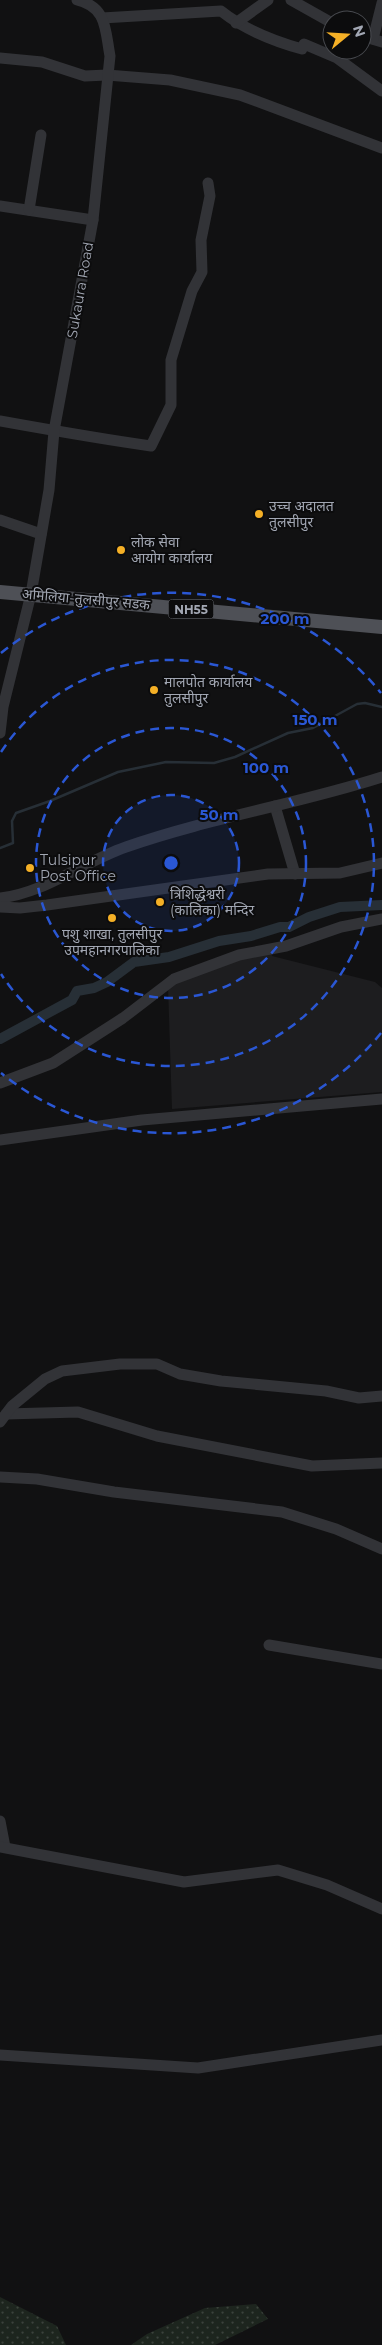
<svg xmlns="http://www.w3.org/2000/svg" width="382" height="2345" font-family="Montserrat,'Noto Sans Devanagari',sans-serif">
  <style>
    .built { fill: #1d1d1f }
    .grass { fill: url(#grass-dots) }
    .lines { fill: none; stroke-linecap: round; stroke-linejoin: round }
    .stream { stroke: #272f36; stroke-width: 2.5 }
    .canal { stroke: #272f36; stroke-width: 10 }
    .minor { stroke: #323337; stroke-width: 11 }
    .major { stroke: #4e5056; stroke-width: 14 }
    .ring { fill: none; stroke: #2a57d4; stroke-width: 2.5; stroke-dasharray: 9 6 }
    .poi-dot { fill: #f5b026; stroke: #0c0c0d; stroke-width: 2 }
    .labels { text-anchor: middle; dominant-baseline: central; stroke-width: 4; stroke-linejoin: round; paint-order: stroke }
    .shield { fill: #0c0c0d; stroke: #757881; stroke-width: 1 }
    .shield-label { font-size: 12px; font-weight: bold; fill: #a2a7b3 }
    .street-label { font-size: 14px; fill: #a2a7b3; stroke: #0c0c0d }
    .poi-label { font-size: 14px; fill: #a2a7b3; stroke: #0c0c0d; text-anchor: start }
    .centre { fill: #2a57d4; stroke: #0c0c0d; stroke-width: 2.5 }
    .ring-label { font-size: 15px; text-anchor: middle; font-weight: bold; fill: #2a57d4; stroke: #0c0c0d; stroke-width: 4; stroke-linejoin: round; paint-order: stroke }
  </style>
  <defs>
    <pattern id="grass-dots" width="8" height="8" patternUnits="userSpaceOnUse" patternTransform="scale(1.25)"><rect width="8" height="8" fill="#1d251e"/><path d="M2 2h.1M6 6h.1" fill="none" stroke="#3b423c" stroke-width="1.8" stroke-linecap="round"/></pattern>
  </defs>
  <rect width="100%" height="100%" fill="#111112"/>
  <polygon class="built" points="271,951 272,956 375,982 382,988 382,1092 172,1109 168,986 232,959"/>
  <g class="grass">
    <polygon points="0,2297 57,2326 66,2345 0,2345"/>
    <polygon points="256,2304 268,2319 215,2345 131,2345 147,2334 205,2308"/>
  </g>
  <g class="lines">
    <polyline class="stream" points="0,848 13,843 12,821 16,813 50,801 118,772 166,762 214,763 235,757 288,733 313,728 357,704 365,703 382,707"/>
    <polyline class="canal" points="0,1039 72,1000 77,991 94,988 107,982 134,962 169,957 219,941 251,936 280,927 289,927 309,917 340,907 382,905"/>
    <g class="minor">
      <polyline points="291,0 332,23"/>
      <path d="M102,18l119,-7c24,19 52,30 81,38l2,-5 33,14 45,33"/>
      <polyline points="236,23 268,0"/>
      <polyline points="362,36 382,42"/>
      <polyline points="373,39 382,3"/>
      <polyline points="0,58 42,62 85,76 107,75 170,80 240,95 382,148"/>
      <polyline points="0,206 93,220"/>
      <polyline points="29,210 41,135"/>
      <path d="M0,421c50,9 100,18 151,25l20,-41v-45l21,-69 10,-19 -1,-32 9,-44 -2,-13"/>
      <polyline points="0,520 41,534"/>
      <path d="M0,733l3,-26 28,-113 18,-104 5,-59 39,-211 17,-164c-5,-27 -3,-49 -33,-56"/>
      <polyline points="275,806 295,874"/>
      <path d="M0,898c45,-5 83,-36 126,-51 83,-29 172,-43 256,-70"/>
      <polyline points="0,907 20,908 47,905 268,874 340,873 382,863"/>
      <polyline points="0,1083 53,1063 123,1018 174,979 239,955 286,946 341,927 382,919"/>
      <polyline points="0,1140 142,1120 382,1099"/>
      <polyline points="6,1414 78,1412 157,1436 312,1466 382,1463"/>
      <polyline points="0,1422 12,1406 45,1379 62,1371 120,1364 157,1364 180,1374 221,1381 326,1391 359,1398 382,1396"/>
      <polyline points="0,1477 37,1479 114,1492 282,1512 336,1529 382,1549"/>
      <polyline points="269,1645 382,1664"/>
      <polyline points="0,1821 5,1847"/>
      <polyline points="0,1847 184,1882 278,1870 327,1885 382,1909"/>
      <polyline points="0,2055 198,2068 382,2040"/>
    </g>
    <polyline class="major" points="0,592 382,627"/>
  </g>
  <circle cx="171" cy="863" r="68" fill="#2a57d4" fill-opacity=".12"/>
  <g class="ring">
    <circle cx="171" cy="863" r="68"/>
    <circle cx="171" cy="863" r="135"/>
    <path d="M1 752A203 203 0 1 1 1 974"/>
    <path d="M381 1033A270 270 0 0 1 1 1073M1 653A270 270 0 0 1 381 693"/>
  </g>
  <g class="poi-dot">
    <circle cx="259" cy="514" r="5"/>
    <circle cx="121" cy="550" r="5"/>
    <circle cx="154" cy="690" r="5"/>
    <circle cx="30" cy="868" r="5"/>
    <circle cx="160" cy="902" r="5"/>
    <circle cx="112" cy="918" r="5"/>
  </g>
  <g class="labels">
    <rect class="shield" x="168.5" y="599.5" width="45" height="19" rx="4"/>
    <g class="shield-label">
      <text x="191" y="609">NH55</text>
    </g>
    <g class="street-label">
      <text transform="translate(80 290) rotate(-80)">Sukaura Road</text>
      <text transform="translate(86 599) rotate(5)">अमिलिया-तुलसीपुर सडक</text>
    </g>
    <g class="poi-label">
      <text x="269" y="506">उच्च अदालत<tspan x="269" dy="16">तुलसीपुर</tspan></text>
      <text x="131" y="542">लोक सेवा<tspan x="131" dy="16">आयोग कार्यालय</tspan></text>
      <text x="164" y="682">मालपोत कार्यालय<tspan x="164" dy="16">तुलसीपुर</tspan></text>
      <text x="40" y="860">Tulsipur<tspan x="40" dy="16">Post Office</tspan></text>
      <text x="170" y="894">त्रिशिद्धेश्वरी<tspan x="170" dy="16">(कालिका) मन्दिर</tspan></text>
      <text x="112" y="934" text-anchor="middle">पशु शाखा, तुलसीपुर<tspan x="112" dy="16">उपमहानगरपालिका</tspan></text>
    </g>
  </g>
  <circle cx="171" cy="863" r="8" class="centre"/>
  <g class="ring-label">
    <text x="285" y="624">200 m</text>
    <text x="315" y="725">150 m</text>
    <text x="266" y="773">100 m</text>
    <text x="219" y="820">50 m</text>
  </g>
  <g transform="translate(347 35) rotate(72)"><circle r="24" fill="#0c0c0d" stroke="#484a4f"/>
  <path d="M0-4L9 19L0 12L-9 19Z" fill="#f5b026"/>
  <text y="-8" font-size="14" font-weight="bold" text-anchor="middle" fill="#a2a7b3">N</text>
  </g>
</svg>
